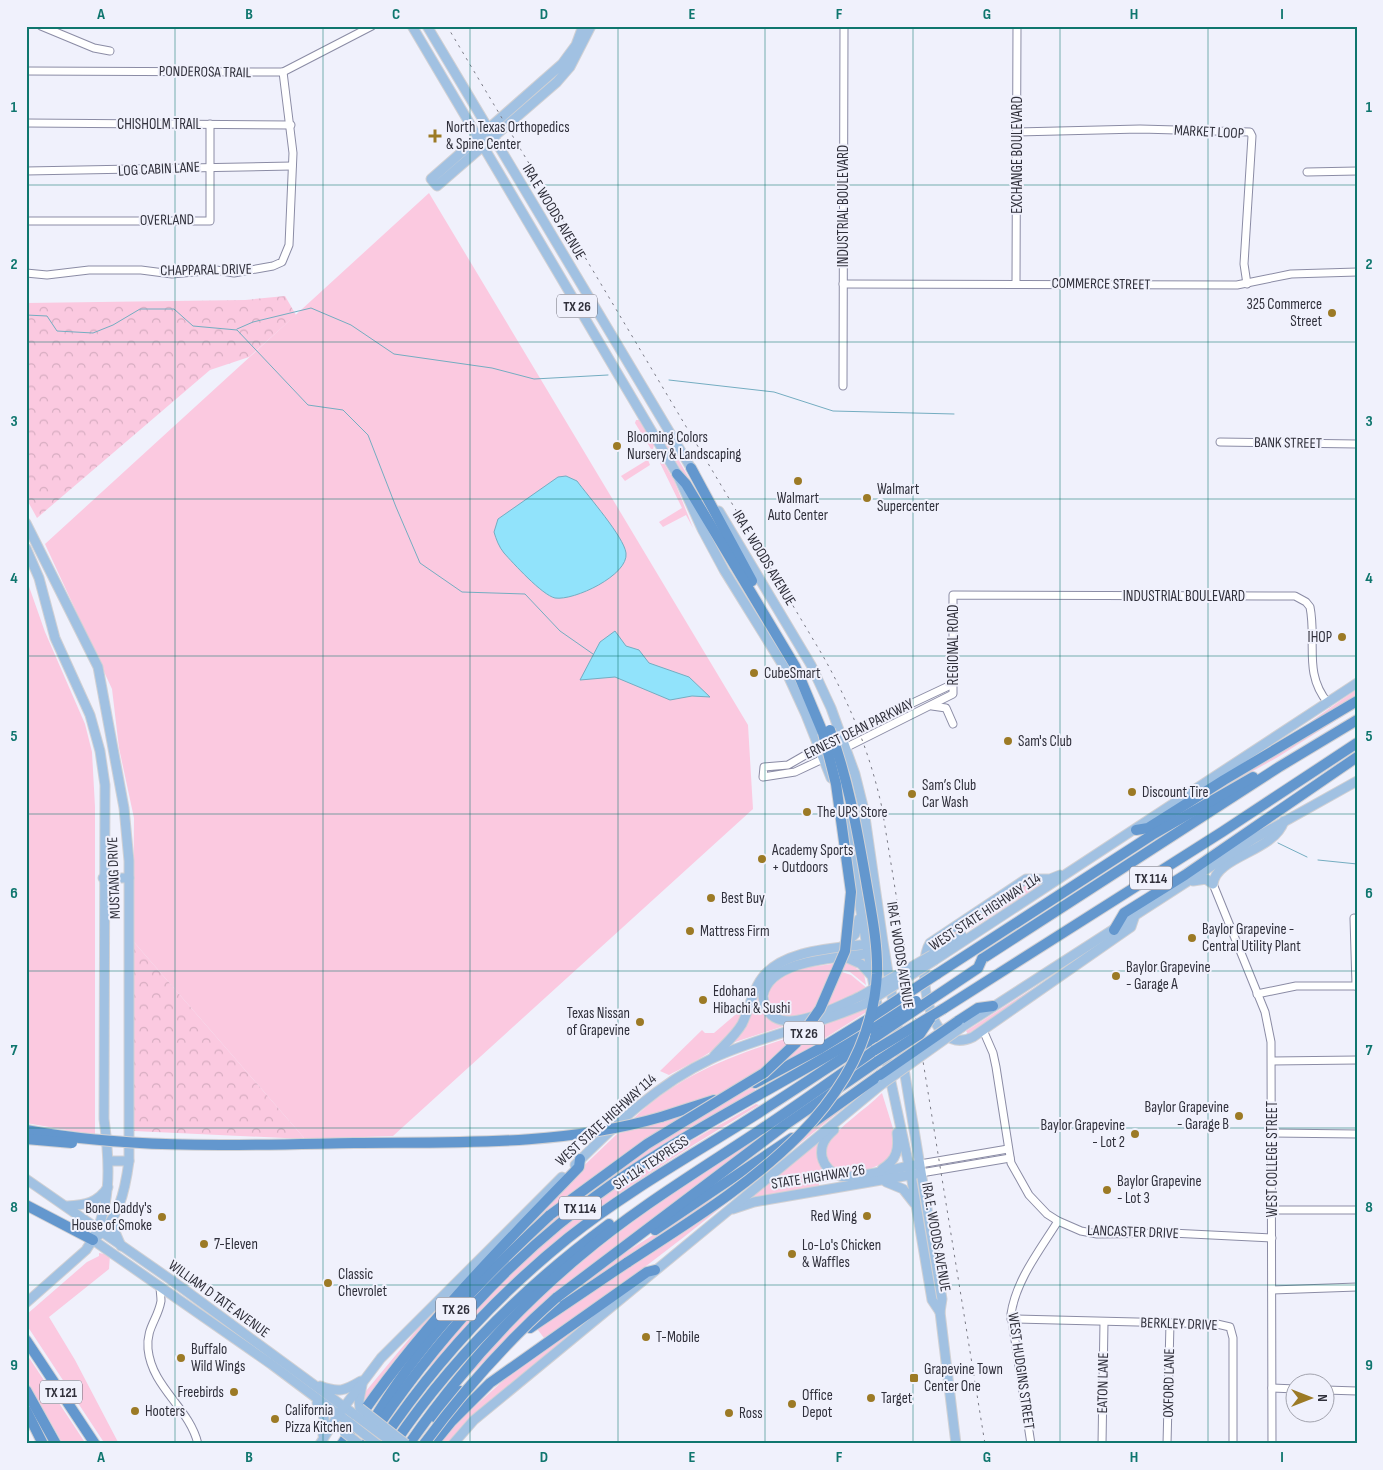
<svg xmlns="http://www.w3.org/2000/svg" width="1383" height="1470" font-family="'Sofia Sans Condensed',sans-serif">
  <style>
    .grass { fill: #fbc9e0 }
    .forest { fill: url(#forest-crowns) }
    .water { fill: #91e3fb; stroke: #74adc1 }
    .lines { fill: none; stroke-linecap: round; stroke-linejoin: round }
    .stream { stroke: #74adc1; stroke-width: 1 }
    .minor-casing { stroke: #8b8ca5; stroke-width: 9 }
    .major-casing { stroke: #d1d1d4; stroke-width: 11 }
    .highway-casing { stroke: #d1d1d4; stroke-width: 12 }
    .minor { stroke: #fff; stroke-width: 7 }
    .major { stroke: #a1c1e2; stroke-width: 9 }
    .highway { stroke: #6397ce; stroke-width: 10 }
    .rail { stroke: #7a7a85; stroke-width: 1; stroke-dasharray: 2.5 5; stroke-linecap: butt }
    .major-bridge-casing { stroke: #d1d1d4; stroke-width: 11; stroke-linecap: butt }
    .highway-bridge-casing { stroke: #d1d1d4; stroke-width: 12; stroke-linecap: butt }
    .major-bridge { stroke: #a1c1e2; stroke-width: 9 }
    .highway-bridge { stroke: #6397ce; stroke-width: 10 }
    .grid { fill: none; stroke: #0f766e; stroke-width: 1; stroke-opacity: 0.55 }
    .poi-dot { fill: #9c7a25; stroke: #f0f1fc; stroke-width: 2 }
    .labels { text-anchor: middle; dominant-baseline: central; stroke-width: 4; stroke-linejoin: round; paint-order: stroke }
    .shield { fill: #f0f1fc; stroke: #6a6a75; stroke-width: 1 }
    .shield-label { font-size: 14px; font-weight: bold; fill: #30303b }
    .street-label { font-size: 15px; fill: #30303b; stroke: #f0f1fc }
    .poi-label { font-size: 15px; fill: #30303b; stroke: #f0f1fc; text-anchor: start }
    .neatline { fill: none; stroke: #0f766e; stroke-width: 2 }
    .grid-label { font-size: 16px; text-anchor: middle; font-weight: bold; fill: #0f766e }
  </style>
  <defs>
    <pattern id="forest-crowns" width="20" height="18" patternUnits="userSpaceOnUse" patternTransform="scale(1.25)"><rect width="20" height="18" fill="#fbc9e0"/><path d="M2 6a3 3 0 1 1 6 0M12 15a3 3 0 1 1 6 0" fill="none" stroke="#d7adc1"/></pattern>
  </defs>
  <rect width="100%" height="100%" fill="#f0f1fc"/>
  <g class="grass">
    <polygon points="429,193 748,725 753,809 393,1136 305,1139 133,941 134,818 119,748 112,689 45,544"/>
    <polygon points="636,420 639,420 654,445 653,449 651,449 635,423"/>
    <polygon points="662,431 708,511 698,499 659,433"/>
    <polygon points="646,455 650,465 625,481 621,476 647,460"/>
    <polygon points="662,460 674,480 693,528 686,515 663,527 659,522 682,508 660,463"/>
    <polygon points="26,578 45,632 85,724 92,752 95,807 95,1135 26,1123"/>
    <polygon points="1357,689 1357,694 1311,724 1310,722"/>
    <polygon points="1357,704 1357,707 1278,757 1199,801"/>
    <polygon points="1041,881 1040,885 977,925 935,949 933,947 937,942 1026,883"/>
    <polygon points="845,962 857,966 856,968 864,974 866,985 850,972 842,970"/>
    <path d="M837,963l-24,51c-10,2 -21,5 -31,2 -22,-5 -14,-34 1,-42 16,-8 36,-7 54,-11z"/>
    <polygon points="842,972 851,975 868,989 824,1009"/>
    <polygon points="1054,975 1055,977 968,1034 966,1031"/>
    <path d="M761,987c-6,29 11,22 23,39l-52,17z"/>
    <polygon points="868,1007 868,1011 798,1055 778,1065 809,1031"/>
    <path d="M742,1009c4,30 -51,54 -73,66l-9,-4 42,-41 3,3h9z"/>
    <path d="M795,1036c-11,13 -23,29 -37,38 -37,24 -84,35 -126,46 45,-45 103,-66 163,-84z"/>
    <path d="M753,1087l3,4c-49,29 -100,56 -146,89 -41,28 -79,60 -115,94l55,-55 67,-51 80,-50z"/>
    <path d="M882,1093l13,42 -2,16 -2,2 1,4c-20,16 -67,28 -66,-11 16,-23 38,-35 56,-53z"/>
    <polygon points="849,1101 850,1103 793,1149 818,1121"/>
    <path d="M756,1104l3,1c-71,43 -144,87 -208,140 -44,36 -85,78 -120,122l-3,-1c60,-74 129,-143 210,-193 38,-25 79,-46 118,-69z"/>
    <path d="M696,1111c-69,41 -134,84 -191,140l67,-74 45,-43z"/>
    <path d="M754,1140l2,1 -180,135 -35,29 -71,70c8,-16 25,-30 37,-43 76,-81 156,-133 247,-192z"/>
    <polygon points="819,1140 819,1146 838,1180 819,1183 819,1186 753,1197 752,1195"/>
    <polygon points="711,1198 713,1201 558,1303 620,1256"/>
    <path d="M727,1201l1,1c-60,48 -119,94 -184,136l-9,-12z"/>
    <polygon points="99,1253 110,1255 109,1269 49,1317 75,1360 119,1444 105,1444 26,1324 26,1315 87,1262 99,1256"/>
    <polygon points="479,1265 400,1354 364,1403 363,1397 366,1391 429,1315"/>
    <polygon points="594,1315 488,1405 451,1442 439,1444 462,1418 526,1360"/>
    <polygon points="26,1353 86,1444 63,1444 26,1379"/>
  </g>
  <g class="forest">
    <polygon points="285,296 296,315 249,357 210,370 37,518 26,498 26,303 245,300"/>
    <polygon points="133,941 305,1139 134,1131"/>
  </g>
  <g class="water">
    <path d="M566,476l11,5c11,15 47,56 49,72 3,22 -52,48 -71,45 -13,-3 -42,-35 -51,-45 -5,-6 -8,-14 -10,-21l4,-13 60,-42z"/>
    <polygon points="615,631 626,646 639,650 649,663 689,677 710,697 692,696 670,700 615,677 580,680 600,642"/>
  </g>
  <g class="lines">
    <g class="stream">
      <polyline points="26,315 47,316 57,331 93,333 113,325 140,309 174,309 193,326 237,330 308,405 343,410 368,435 396,507 420,563 462,592 525,594 560,631 593,654"/>
      <polyline points="237,329 253,322 311,308 351,325 394,354 492,368 534,379 608,375"/>
      <polyline points="669,380 774,392 833,411 954,414"/>
      <polyline points="1278,843 1307,857"/>
      <polyline points="1318,860 1357,864"/>
    </g>
    <g class="minor-casing">
      <g id="minor">
        <polyline points="41,26 94,48 110,51"/>
        <polyline points="26,71 283,72 372,26"/>
        <polyline points="26,123 291,125"/>
        <polyline points="1017,132 1140,129 1250,132 1252,136 1244,264 1247,284"/>
        <polyline points="26,171 292,166"/>
        <polyline points="1307,172 1357,171"/>
        <polyline points="26,221 210,221 210,124"/>
        <polyline points="26,273 47,275 89,270 141,270 172,274 216,270 234,273 273,266 282,262 289,245 293,153 283,72"/>
        <polyline points="1016,283 1017,26"/>
        <polyline points="843,284 1237,285 1291,274 1357,272"/>
        <polyline points="843,386 844,26"/>
        <polyline points="1220,442 1357,444"/>
        <polyline points="932,706 946,708 953,724"/>
        <polyline points="838,738 953,684"/>
        <polyline points="821,746 788,765 764,767 763,777 795,772 827,757"/>
        <path d="M843,749l110,-55v-99l342,1 11,6 4,5c7,35 -7,66 18,96"/>
        <polyline points="1213,884 1265,1012 1271,1042 1272,1444"/>
        <polyline points="1354,918 1356,986"/>
        <polyline points="1257,994 1296,986 1357,986"/>
        <polyline points="983,1030 993,1053 996,1067 1011,1163 1029,1195 1047,1214 1058,1221 1081,1231 1097,1234 1171,1233 1272,1238"/>
        <polyline points="1272,1061 1357,1060"/>
        <polyline points="1272,1133 1357,1134"/>
        <polyline points="920,1164 1008,1149"/>
        <polyline points="921,1173 1010,1158"/>
        <polyline points="1272,1210 1357,1210"/>
        <path d="M160,1286c0,5 1,10 1,15 -3,18 -15,27 -13,48 4,39 41,58 50,95"/>
        <polyline points="1272,1290 1357,1287"/>
        <polyline points="1011,1319 1217,1324 1230,1327 1233,1338 1233,1444"/>
        <polyline points="1272,1388 1296,1389"/>
        <polyline points="1326,1390 1357,1391"/>
        <path d="M1031,1444l-20,-130c5,-34 29,-64 47,-93"/>
        <polyline points="1102,1444 1104,1322"/>
        <polyline points="1167,1444 1170,1323"/>
      </g>
    </g>
    <g class="major-casing">
      <g id="major">
        <polyline points="412,26 677,474 702,529 724,570 784,667 806,715 831,778"/>
        <polyline points="427,26 694,473"/>
        <polyline points="583,26 576,45 562,64 431,179 437,186 557,82 570,67 591,26"/>
        <polyline points="719,511 811,665 831,708 855,774 864,810 883,942 942,1299 940,1312 956,1444"/>
        <path d="M26,523l72,144 26,141 5,53v300c-4,30 -10,60 -36,79"/>
        <path d="M26,548l13,30 16,60 35,77 10,36 5,34 -1,334c6,45 9,92 -18,131l-60,53"/>
        <polyline points="844,814 889,1073 911,1175 932,1300 940,1312"/>
        <path d="M1060,875l-10,4h-24l-96,64c-14,21 -3,116 43,94l158,-110 3,-9"/>
        <polyline points="103,878 129,878"/>
        <path d="M1193,881l13,-2 7,5c3,-28 61,-32 71,-63"/>
        <polyline points="843,946 855,934 859,919"/>
        <polyline points="932,955 962,936"/>
        <polyline points="845,957 861,964 871,975"/>
        <polyline points="935,960 1357,683"/>
        <path d="M861,996c-25,11 -93,50 -98,0 6,-38 79,-38 109,-43"/>
        <polyline points="962,1027 1255,838 1357,781"/>
        <path d="M714,1056c9,-10 21,-20 28,-32 7,-14 9,-29 18,-43 20,-32 77,-33 110,-37"/>
        <path d="M834,1130c-9,8 -14,15 -12,27 2,9 10,17 18,19 15,3 58,-8 75,-11"/>
        <polyline points="109,1161 129,1161"/>
        <path d="M575,1165c41,-41 83,-81 136,-106 49,-23 104,-33 154,-55"/>
        <path d="M882,1169c15,-9 17,-20 15,-36"/>
        <polyline points="26,1179 174,1282 355,1415"/>
        <polyline points="886,1182 903,1189 914,1203"/>
        <path d="M67,1206c18,-1 31,-3 41,-19"/>
        <polyline points="733,1209 754,1202 916,1174"/>
        <polyline points="113,1219 115,1232 121,1246"/>
        <polyline points="93,1240 271,1364 350,1423"/>
        <path d="M320,1386c19,7 24,5 41,-5"/>
        <path d="M317,1403c8,11 9,20 6,32"/>
        <polyline points="360,1408 359,1400 362,1385"/>
        <polyline points="320,1444 338,1415 381,1358 562,1177"/>
        <polyline points="453,1444 474,1420 882,1084"/>
      </g>
    </g>
    <g class="highway-casing">
      <g id="highway">
        <polyline points="691,468 752,581"/>
        <polyline points="677,474 686,484 795,666 823,733"/>
        <polyline points="1136,830 1148,828 1224,780 1357,701"/>
        <polyline points="1114,930 1124,913 1185,875 1357,757"/>
        <polyline points="982,959 1279,767 1357,720"/>
        <polyline points="937,974 1152,835 1253,777"/>
        <polyline points="943,1009 1222,832 1357,743"/>
        <polyline points="958,1021 978,1008 993,1006"/>
        <polyline points="755,1083 821,1048 870,1018"/>
        <polyline points="661,1117 714,1100"/>
        <polyline points="814,1122 880,1075"/>
        <polyline points="26,1205 93,1240"/>
        <polyline points="655,1230 792,1138"/>
        <polyline points="556,1298 785,1125 878,1061"/>
        <polyline points="530,1328 628,1262"/>
        <polyline points="26,1340 95,1444"/>
        <polyline points="26,1390 56,1444"/>
        <polyline points="26,1410 43,1444"/>
        <polyline points="436,1418 460,1391"/>
        <path d="M370,1426c47,-81 112,-148 180,-211"/>
        <path d="M342,1444c65,-103 153,-190 237,-277l1,-8"/>
        <path d="M366,1444c67,-101 145,-190 245,-259 81,-57 172,-101 257,-153"/>
        <path d="M380,1444c52,-78 115,-147 188,-206 54,-43 115,-78 173,-114 45,-28 89,-58 134,-87"/>
        <path d="M394,1444c59,-87 131,-158 215,-220"/>
        <path d="M409,1444c49,-70 106,-134 171,-188 54,-46 115,-83 174,-122 41,-27 81,-56 121,-84"/>
        <polyline points="433,1444 451,1422 490,1383 647,1272 655,1270"/>
      </g>
    </g>
    <use href="#minor" class="minor"/>
    <use href="#major" class="major"/>
    <use href="#highway" class="highway"/>
    <path class="rail" d="M447,26l376,630c27,48 47,97 59,152l103,636"/>
    <g class="major-bridge-casing">
      <g id="major-bridge">
        <polyline points="861,996 932,955"/>
        <polyline points="865,1004 935,960"/>
        <polyline points="882,1084 962,1027"/>
        <polyline points="360,1408 406,1444"/>
        <polyline points="355,1415 394,1444"/>
        <polyline points="350,1423 377,1444"/>
        <polyline points="344,1432 359,1444"/>
      </g>
    </g>
    <g class="highway-bridge-casing">
      <g id="highway-bridge">
        <polyline points="870,1018 937,974"/>
        <polyline points="873,1029 916,1001"/>
        <polyline points="875,1037 978,968 982,959"/>
        <polyline points="875,1050 943,1009"/>
        <polyline points="878,1061 920,1034 930,1019"/>
        <polyline points="880,1075 958,1021"/>
        <path d="M26,1130c108,20 219,15 328,13 103,-1 207,3 307,-26"/>
        <polyline points="26,1139 72,1143"/>
        <polyline points="550,1215 647,1144 764,1073 796,1043 820,1009 845,951 851,892 836,784 823,733"/>
        <path d="M628,1262c105,-69 241,-146 249,-288 1,-31 -6,-63 -11,-93 -9,-52 -18,-102 -36,-151"/>
        <path d="M424,1444c40,-54 82,-102 132,-146"/>
      </g>
    </g>
    <use href="#major-bridge" class="major-bridge"/>
    <use href="#highway-bridge" class="highway-bridge"/>
  </g>
  <path class="grid" d="M175,26v1418M323,26v1418M470,26v1418M618,26v1418M765,26v1418M913,26v1418M1060,26v1418M1208,26v1418M26,185h1331M26,342h1331M26,499h1331M26,656h1331M26,814h1331M26,971h1331M26,1128h1331M26,1285h1331"/>
  <g class="poi-dot">
    <path d="M432.5 128.5h5v5h5v5h-5v5h-5v-5h-5v-5h5z"/>
    <circle cx="1332" cy="313" r="5"/>
    <circle cx="617" cy="446" r="5"/>
    <circle cx="798" cy="481" r="5"/>
    <circle cx="867" cy="498" r="5"/>
    <circle cx="1342" cy="637" r="5"/>
    <circle cx="754" cy="673" r="5"/>
    <circle cx="1008" cy="741" r="5"/>
    <circle cx="1132" cy="792" r="5"/>
    <circle cx="912" cy="794" r="5"/>
    <circle cx="807" cy="812" r="5"/>
    <circle cx="762" cy="859" r="5"/>
    <circle cx="711" cy="898" r="5"/>
    <circle cx="690" cy="931" r="5"/>
    <circle cx="1192" cy="938" r="5"/>
    <circle cx="1116" cy="976" r="5"/>
    <circle cx="703" cy="1000" r="5"/>
    <circle cx="640" cy="1022" r="5"/>
    <circle cx="1239" cy="1116" r="5"/>
    <circle cx="1135" cy="1134" r="5"/>
    <circle cx="1107" cy="1190" r="5"/>
    <circle cx="867" cy="1216" r="5"/>
    <circle cx="162" cy="1217" r="5"/>
    <circle cx="204" cy="1244" r="5"/>
    <circle cx="792" cy="1254" r="5"/>
    <circle cx="328" cy="1283" r="5"/>
    <circle cx="646" cy="1337" r="5"/>
    <circle cx="181" cy="1358" r="5"/>
    <rect x="909" y="1373" width="10" height="10" rx="2.5"/>
    <circle cx="234" cy="1392" r="5"/>
    <circle cx="871" cy="1398" r="5"/>
    <circle cx="792" cy="1404" r="5"/>
    <circle cx="135" cy="1411" r="5"/>
    <circle cx="729" cy="1413" r="5"/>
    <circle cx="275" cy="1419" r="5"/>
  </g>
  <g class="labels">
    <g class="shield">
      <rect x="557" y="294.5" width="40" height="23" rx="4"/>
      <rect x="1130" y="866.5" width="42" height="23" rx="4"/>
      <rect x="784" y="1021.5" width="40" height="23" rx="4"/>
      <rect x="559" y="1196.5" width="42" height="23" rx="4"/>
      <rect x="436" y="1297.5" width="40" height="23" rx="4"/>
      <rect x="40" y="1380.5" width="42" height="23" rx="4"/>
    </g>
    <g class="shield-label">
      <text x="577" y="306">TX 26</text>
      <text x="1151" y="878">TX 114</text>
      <text x="804" y="1033">TX 26</text>
      <text x="580" y="1208">TX 114</text>
      <text x="456" y="1309">TX 26</text>
      <text x="61" y="1392">TX 121</text>
    </g>
    <g class="street-label">
      <text transform="translate(205 72) rotate(1)">PONDEROSA TRAIL</text>
      <text x="159" y="124">CHISHOLM TRAIL</text>
      <text transform="translate(1209 132) rotate(3)">MARKET LOOP</text>
      <text transform="translate(1017 155) rotate(-90)">EXCHANGE BOULEVARD</text>
      <text transform="translate(159 169) rotate(-3)">LOG CABIN LANE</text>
      <text transform="translate(843 206) rotate(-90)">INDUSTRIAL BOULEVARD</text>
      <text transform="translate(554 212) rotate(59)">IRA E WOODS AVENUE</text>
      <text transform="translate(167 220) rotate(-1)">OVERLAND</text>
      <text transform="translate(206 270) rotate(-1)">CHAPPARAL DRIVE</text>
      <text transform="translate(1101 284) rotate(1)">COMMERCE STREET</text>
      <text transform="translate(1288 443) rotate(1)">BANK STREET</text>
      <text transform="translate(764 558) rotate(59)">IRA E WOODS AVENUE</text>
      <text x="1184" y="596">INDUSTRIAL BOULEVARD</text>
      <text transform="translate(953 645) rotate(-90)">REGIONAL ROAD</text>
      <text transform="translate(859 729) rotate(-26)">ERNEST DEAN PARKWAY</text>
      <text transform="translate(114 878) rotate(-92)">MUSTANG DRIVE</text>
      <text transform="translate(985 912) rotate(-33)">WEST STATE HIGHWAY 114</text>
      <text transform="translate(900 955) rotate(81)">IRA E WOODS AVENUE</text>
      <text transform="translate(606 1120) rotate(-42)">WEST STATE HIGHWAY 114</text>
      <text transform="translate(1272 1159) rotate(-90)">WEST COLLEGE STREET</text>
      <text transform="translate(651 1163) rotate(-33)">SH 114 TEXPRESS</text>
      <text transform="translate(818 1177) rotate(-9)">STATE HIGHWAY 26</text>
      <text transform="translate(1133 1232) rotate(2)">LANCASTER DRIVE</text>
      <text transform="translate(936 1237) rotate(80)">IRA E. WOODS AVENUE</text>
      <text transform="translate(219 1299) rotate(36)">WILLIAM D TATE AVENUE</text>
      <text transform="translate(1179 1324) rotate(2)">BERKLEY DRIVE</text>
      <text transform="translate(1021 1371) rotate(82)">WEST HUDGINS STREET</text>
      <text transform="translate(1103 1383) rotate(-89)">EATON LANE</text>
      <text transform="translate(1169 1383) rotate(-89)">OXFORD LANE</text>
    </g>
    <g class="poi-label">
      <text x="446" y="127">North Texas Orthopedics<tspan x="446" dy="17">&amp; Spine Center</tspan></text>
      <text x="1322" y="304" text-anchor="end">325 Commerce<tspan x="1322" dy="17">Street</tspan></text>
      <text x="627" y="437">Blooming Colors<tspan x="627" dy="17">Nursery &amp; Landscaping</tspan></text>
      <text x="877" y="489">Walmart<tspan x="877" dy="17">Supercenter</tspan></text>
      <text x="798" y="498" text-anchor="middle">Walmart<tspan x="798" dy="17">Auto Center</tspan></text>
      <text x="1332" y="637" text-anchor="end">IHOP</text>
      <text x="764" y="673">CubeSmart</text>
      <text x="1018" y="741">Sam's Club</text>
      <text x="922" y="785">Sam’s Club<tspan x="922" dy="17">Car Wash</tspan></text>
      <text x="1142" y="792">Discount Tire</text>
      <text x="817" y="812">The UPS Store</text>
      <text x="772" y="850">Academy Sports<tspan x="772" dy="17">+ Outdoors</tspan></text>
      <text x="721" y="898">Best Buy</text>
      <text x="1202" y="929">Baylor Grapevine -<tspan x="1202" dy="17">Central Utility Plant</tspan></text>
      <text x="700" y="931">Mattress Firm</text>
      <text x="1126" y="967">Baylor Grapevine<tspan x="1126" dy="17">- Garage A</tspan></text>
      <text x="713" y="991">Edohana<tspan x="713" dy="17">Hibachi &amp; Sushi</tspan></text>
      <text x="630" y="1013" text-anchor="end">Texas Nissan<tspan x="630" dy="17">of Grapevine</tspan></text>
      <text x="1229" y="1107" text-anchor="end">Baylor Grapevine<tspan x="1229" dy="17">- Garage B</tspan></text>
      <text x="1125" y="1125" text-anchor="end">Baylor Grapevine<tspan x="1125" dy="17">- Lot 2</tspan></text>
      <text x="1117" y="1181">Baylor Grapevine<tspan x="1117" dy="17">- Lot 3</tspan></text>
      <text x="152" y="1208" text-anchor="end">Bone Daddy's<tspan x="152" dy="17">House of Smoke</tspan></text>
      <text x="857" y="1216" text-anchor="end">Red Wing</text>
      <text x="214" y="1244">7-Eleven</text>
      <text x="802" y="1245">Lo-Lo's Chicken<tspan x="802" dy="17">&amp; Waffles</tspan></text>
      <text x="338" y="1274">Classic<tspan x="338" dy="17">Chevrolet</tspan></text>
      <text x="656" y="1337">T-Mobile</text>
      <text x="191" y="1349">Buffalo<tspan x="191" dy="17">Wild Wings</tspan></text>
      <text x="924" y="1369">Grapevine Town<tspan x="924" dy="17">Center One</tspan></text>
      <text x="224" y="1392" text-anchor="end">Freebirds</text>
      <text x="802" y="1395">Office<tspan x="802" dy="17">Depot</tspan></text>
      <text x="881" y="1398">Target</text>
      <text x="285" y="1410">California<tspan x="285" dy="17">Pizza Kitchen</tspan></text>
      <text x="145" y="1411">Hooters</text>
      <text x="739" y="1413">Ross</text>
    </g>
  </g>
  <rect width="1383" height="1470" fill="none" stroke="#f0f1fc" stroke-width="55"/>
  <g transform="translate(1310 1398) rotate(90)"><circle r="24" fill="#f0f1fc" stroke="#a3a4af"/>
  <path d="M0-4L9 19L0 12L-9 19Z" fill="#9c7a25"/>
  <text y="-8" font-size="14" font-weight="bold" text-anchor="middle" fill="#30303b">N</text>
  </g>
  <rect x="28" y="28" width="1328" height="1414" class="neatline"/>
  <g class="grid-label">
    <text x="101" y="19">A</text>
    <text x="249" y="19">B</text>
    <text x="396" y="19">C</text>
    <text x="544" y="19">D</text>
    <text x="692" y="19">E</text>
    <text x="839" y="19">F</text>
    <text x="987" y="19">G</text>
    <text x="1134" y="19">H</text>
    <text x="1282" y="19">I</text>
    <text x="14" y="112">1</text>
    <text x="1369" y="112">1</text>
    <text x="14" y="269">2</text>
    <text x="1369" y="269">2</text>
    <text x="14" y="426">3</text>
    <text x="1369" y="426">3</text>
    <text x="14" y="583">4</text>
    <text x="1369" y="583">4</text>
    <text x="14" y="741">5</text>
    <text x="1369" y="741">5</text>
    <text x="14" y="898">6</text>
    <text x="1369" y="898">6</text>
    <text x="14" y="1055">7</text>
    <text x="1369" y="1055">7</text>
    <text x="14" y="1212">8</text>
    <text x="1369" y="1212">8</text>
    <text x="14" y="1370">9</text>
    <text x="1369" y="1370">9</text>
    <text x="101" y="1462">A</text>
    <text x="249" y="1462">B</text>
    <text x="396" y="1462">C</text>
    <text x="544" y="1462">D</text>
    <text x="692" y="1462">E</text>
    <text x="839" y="1462">F</text>
    <text x="987" y="1462">G</text>
    <text x="1134" y="1462">H</text>
    <text x="1282" y="1462">I</text>
  </g>
</svg>
